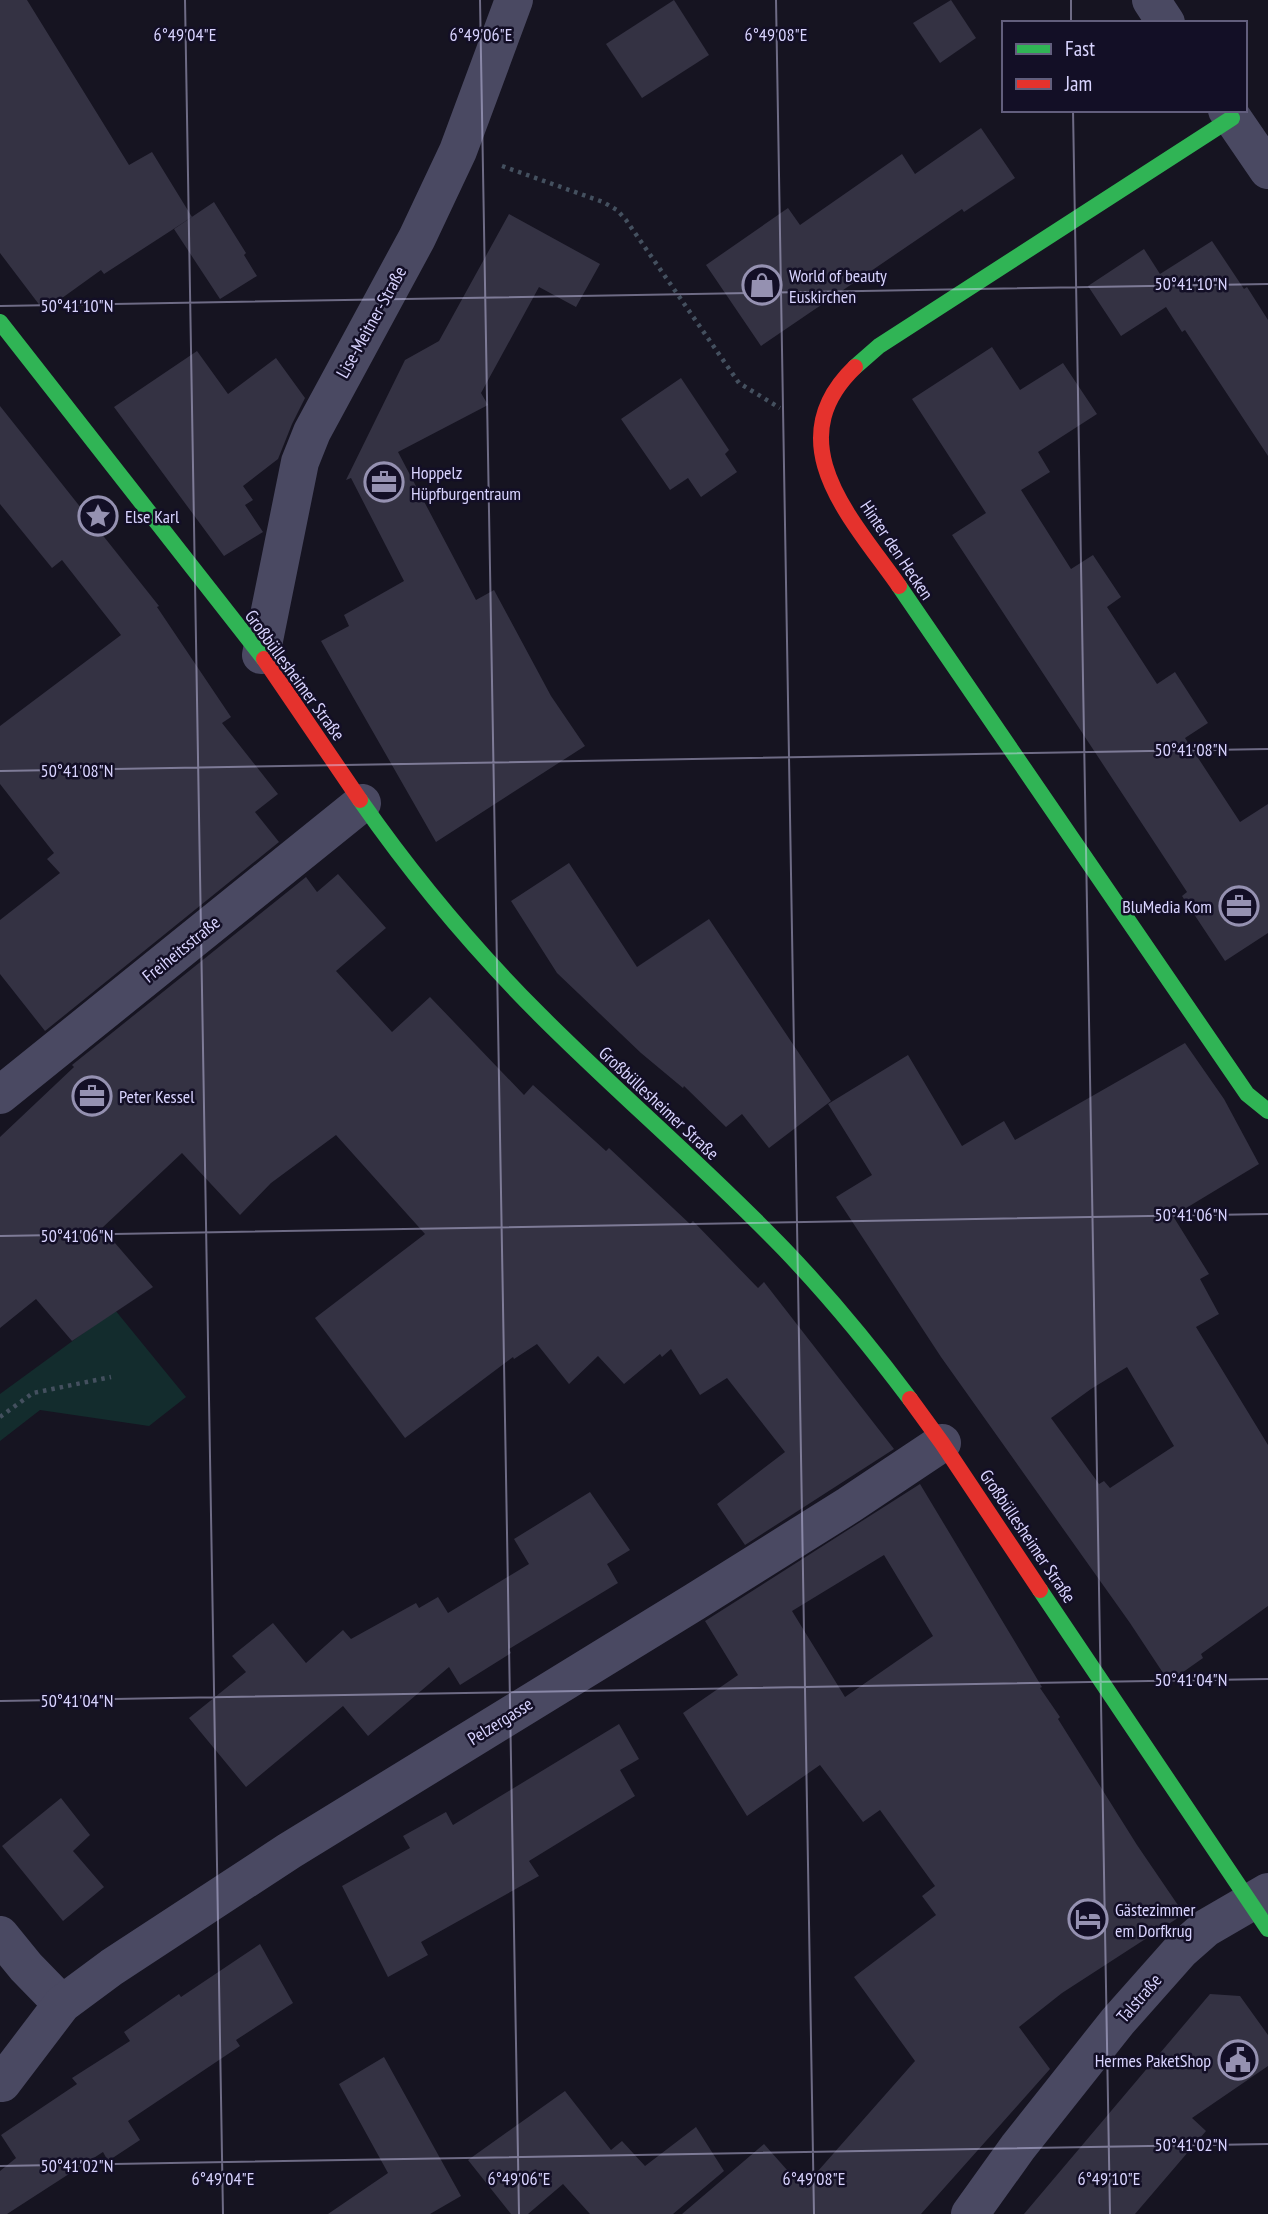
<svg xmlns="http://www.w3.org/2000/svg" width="1268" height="2214" font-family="'PT Sans Narrow',sans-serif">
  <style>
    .green { fill: #132c2d }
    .building { fill: #343243; fill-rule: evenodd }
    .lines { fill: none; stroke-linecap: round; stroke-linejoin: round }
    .path { stroke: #44505f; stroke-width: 4.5; stroke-dasharray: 3.5 5; stroke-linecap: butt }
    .street { stroke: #4a4962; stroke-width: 38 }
    .fast { stroke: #30b455; stroke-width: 16 }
    .jam { stroke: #e5322d; stroke-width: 16 }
    .ticks { fill: none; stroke: #d9d4ff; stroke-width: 2; stroke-opacity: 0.45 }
    .labels { text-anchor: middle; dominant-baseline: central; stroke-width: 5; stroke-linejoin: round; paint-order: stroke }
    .poi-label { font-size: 18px; fill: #d9d4ff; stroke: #130f26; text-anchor: start }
    .street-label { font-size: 18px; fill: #d9d4ff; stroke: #130f26 }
    .ticks-label { font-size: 18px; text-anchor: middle; fill: #d9d4ff; stroke: #130f26; stroke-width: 5; stroke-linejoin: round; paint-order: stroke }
  </style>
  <rect width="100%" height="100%" fill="#161421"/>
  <polygon class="green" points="115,1310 186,1397 149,1426 40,1410 0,1441 0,1394"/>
  <g class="building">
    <polygon points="0,0 27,0 129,165 152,152 192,217 104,274 101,270 44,311 0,253"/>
    <polygon points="674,0 709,55 642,98 606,44"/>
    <polygon points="951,0 976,38 940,63 913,23"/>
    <polygon points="981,128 1015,178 964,212 962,209 761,346 706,265 788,208 800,225 902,154 915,174"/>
    <polygon points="214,202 246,253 244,255 257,276 220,299 174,229"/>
    <polygon points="509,214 600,264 576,307 539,287 481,393 488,405 398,452 476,600 494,590 551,696 585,746 436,842 321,641 349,626 344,615 404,581 351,478 346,480 405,360 439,341"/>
    <polygon points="1212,241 1244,289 1247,287 1268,320 1268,456 1185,330 1182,332 1166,307 1121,336 1088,286 1144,249 1160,274"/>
    <polygon points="992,347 1020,390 1063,363 1097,414 1038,452 1050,472 1021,490 1071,569 1093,555 1121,597 1107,607 1157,684 1175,672 1208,723 1185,738 1240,822 1268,804 1268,933 1225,961 1182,896 1187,892 952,535 986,513 912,399"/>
    <polygon points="197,351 228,394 276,358 305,398 292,424 278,459 243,486 253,500 245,505 263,532 224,556 114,407"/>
    <polygon points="681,378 729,450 725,454 737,472 701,497 688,478 670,490 621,419"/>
    <polygon points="0,406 159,606 157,607 231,717 222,723 278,794 255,812 279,842 45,1031 0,974 0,920 60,873 47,859 54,853 0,784 0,726 121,635 62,560 52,568 0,504"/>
    <polygon points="569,863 637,967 709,919 831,1101 769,1148 742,1114 726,1127 684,1086 683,1088 641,1053 557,973 511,901"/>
    <polygon points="338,874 386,928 336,971 392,1032 430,997 524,1095 533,1085 606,1151 609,1148 690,1224 693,1221 758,1288 764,1282 894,1449 745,1545 717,1504 785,1452 727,1378 700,1395 671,1349 662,1357 660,1354 624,1384 598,1356 569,1384 537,1344 514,1359 513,1357 405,1438 315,1318 425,1234 336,1135 271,1183 240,1215 182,1153 102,1228 153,1287 72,1341 36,1299 0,1328 0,1137 74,1067 72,1065 306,877 317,892"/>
    <path d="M1185,1043l39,56 35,65 -86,52 36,58 -9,5 19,35 -23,13 72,118v161l-67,48 2,4 -34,24 -39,-59 -189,-266 -105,-160 36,-22 -44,-71 80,-49 54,91 42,-25 11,19zM1127,1367l47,79 -64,42 -6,-7 -5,3 -48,-66 40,-29z"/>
    <path d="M920,1484l122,203 -2,1 20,29 -2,2 79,126 47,69 -122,79 -43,34 31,42 -129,145h-239l82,-70 39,44 112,-127 -61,-84 82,-62 -14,-19 13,-10 -55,-76 -17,12 -43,-57 -73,51 -64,-103 55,-38 -33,-54zM884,1555l49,81 -88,61 -53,-86z"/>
    <polygon points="590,1492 630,1550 607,1564 618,1583 509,1649 511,1653 460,1685 449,1667 368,1736 343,1706 246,1787 189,1718 246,1672 232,1656 273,1623 306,1663 343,1630 351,1639 416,1603 419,1608 438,1597 448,1613 529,1564 514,1539"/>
    <polygon points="619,1724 639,1759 620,1770 635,1796 529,1861 539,1876 421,1942 428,1955 388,1977 342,1886 410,1848 403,1836 446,1812 453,1825"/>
    <polygon points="61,1798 90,1835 73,1851 104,1887 63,1921 2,1846"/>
    <polygon points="260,1944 293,2003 236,2040 240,2046 128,2121 140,2140 108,2161 103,2152 7,2214 0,2214 0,2171 16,2158 1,2135 77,2084 72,2078 130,2041 124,2032 179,1994 181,1997"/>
    <polygon points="1210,1994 1240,1996 1268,2035 1268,2066 1192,2118 1206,2131 1135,2214 1024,2214"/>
    <polygon points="384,2057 461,2196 430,2214 328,2214 388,2173 339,2084"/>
    <polygon points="565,2091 611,2150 622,2141 645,2166 696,2127 724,2171 673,2214 590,2214 563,2184 528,2214 511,2214 468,2160"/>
  </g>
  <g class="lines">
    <g class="path">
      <polyline points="502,166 603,202 617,210 626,220 739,383 780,408"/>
      <polyline points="0,1417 33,1393 111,1377"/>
    </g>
    <g class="street">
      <polyline points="1151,0 1166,23"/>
      <polyline points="1227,110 1268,170"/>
      <polyline points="261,655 300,462 312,432 417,238 458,151 514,0"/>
      <polyline points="0,1095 362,803"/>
      <polyline points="0,1935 26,1967 62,2004"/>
      <polyline points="2,2083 62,2004 112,1967 289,1851 696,1601 849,1505 942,1443"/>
      <polyline points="970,2214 1018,2147 1118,2021 1181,1950 1206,1928 1268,1892"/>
    </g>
    <g class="fast">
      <polyline points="0,322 264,659"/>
      <polyline points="855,367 879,346 1232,118"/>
      <polyline points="899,586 1247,1094 1268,1111"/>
      <path d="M360,800c53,76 114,149 180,215 80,80 166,153 244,234 45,47 87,98 126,150"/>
      <polyline points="1040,1590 1268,1929"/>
    </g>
    <g class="jam">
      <path d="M855,367c-79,76 -2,153 44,219"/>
      <polyline points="264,659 360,800"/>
      <polyline points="910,1399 942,1443 1040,1590"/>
    </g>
  </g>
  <path class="ticks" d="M185,0l38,2214M480,0l39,2214M776,0l38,2214M1071,0v23M1073,110l37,2104M0,306l1268,-22M0,771l1268,-22M0,1236l1268,-22M0,1701l1268,-22M0,2166l1268,-22"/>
  <defs>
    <g id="shop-ring" transform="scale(2.0125)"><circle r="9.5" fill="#130f26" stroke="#9591b1" stroke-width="1.5"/><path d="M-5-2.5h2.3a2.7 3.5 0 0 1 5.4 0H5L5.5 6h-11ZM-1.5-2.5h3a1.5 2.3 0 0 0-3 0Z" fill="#9591b1"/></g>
    <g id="office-ring" transform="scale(2.0125)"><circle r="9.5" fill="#130f26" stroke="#9591b1" stroke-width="1.5"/><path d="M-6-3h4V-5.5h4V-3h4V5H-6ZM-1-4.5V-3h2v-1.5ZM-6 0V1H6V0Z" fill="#9591b1"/></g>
    <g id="sight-ring" transform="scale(2.0125)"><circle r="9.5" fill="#130f26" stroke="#9591b1" stroke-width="1.5"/><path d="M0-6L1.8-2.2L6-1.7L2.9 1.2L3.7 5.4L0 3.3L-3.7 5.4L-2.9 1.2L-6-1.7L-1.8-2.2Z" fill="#9591b1"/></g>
    <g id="hotel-ring" transform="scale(2.0125)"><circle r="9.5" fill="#130f26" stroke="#9591b1" stroke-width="1.5"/><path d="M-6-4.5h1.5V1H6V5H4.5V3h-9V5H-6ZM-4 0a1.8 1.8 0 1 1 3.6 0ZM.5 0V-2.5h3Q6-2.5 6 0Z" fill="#9591b1"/></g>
    <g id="civic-ring" transform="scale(2.0125)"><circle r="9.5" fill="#130f26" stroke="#9591b1" stroke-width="1.5"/><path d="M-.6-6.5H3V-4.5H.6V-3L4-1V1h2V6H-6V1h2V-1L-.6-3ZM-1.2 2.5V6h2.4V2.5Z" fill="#9591b1"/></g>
  </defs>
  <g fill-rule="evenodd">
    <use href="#shop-ring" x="762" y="285"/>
    <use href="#office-ring" x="384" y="482"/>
    <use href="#sight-ring" x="98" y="516"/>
    <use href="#office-ring" x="1239" y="906"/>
    <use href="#office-ring" x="92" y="1096"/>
    <use href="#hotel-ring" x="1088" y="1919"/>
    <use href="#civic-ring" x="1238" y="2060"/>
  </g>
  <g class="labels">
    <g class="poi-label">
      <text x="789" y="275">World of beauty<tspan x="789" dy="21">Euskirchen</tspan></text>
      <text x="411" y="472">Hoppelz<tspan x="411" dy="21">Hüpfburgentraum</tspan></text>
      <text x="125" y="516">Else Karl</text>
      <text x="1212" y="906" text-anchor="end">BluMedia Kom</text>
      <text x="119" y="1096">Peter Kessel</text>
      <text x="1115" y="1909">Gästezimmer<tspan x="1115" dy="21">em Dorfkrug</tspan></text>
      <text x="1211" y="2060" text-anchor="end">Hermes PaketShop</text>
    </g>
    <g class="street-label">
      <text transform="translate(371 322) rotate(-61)">Lise-Meitner-Straße</text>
      <text transform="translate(897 550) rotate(56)">Hinter den Hecken</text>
      <text transform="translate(295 675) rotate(54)">Großbüllesheimer Straße</text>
      <text transform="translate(181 949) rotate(-39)">Freiheitsstraße</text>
      <text transform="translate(659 1103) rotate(43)">Großbüllesheimer Straße</text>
      <text transform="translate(1028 1536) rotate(56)">Großbüllesheimer Straße</text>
      <text transform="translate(500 1721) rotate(-32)">Pelzergasse</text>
      <text transform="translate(1139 1998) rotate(-49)">Talstraße</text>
    </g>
  </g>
  <g class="ticks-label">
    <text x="185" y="41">6°49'04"E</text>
    <text x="481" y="41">6°49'06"E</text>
    <text x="776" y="41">6°49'08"E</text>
    <text x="1191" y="290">50°41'10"N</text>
    <text x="77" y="312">50°41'10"N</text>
    <text x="1191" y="756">50°41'08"N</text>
    <text x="77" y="777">50°41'08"N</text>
    <text x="1191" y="1221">50°41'06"N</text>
    <text x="77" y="1242">50°41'06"N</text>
    <text x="1191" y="1686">50°41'04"N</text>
    <text x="77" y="1707">50°41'04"N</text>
    <text x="1191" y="2151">50°41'02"N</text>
    <text x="77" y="2172">50°41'02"N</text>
    <text x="223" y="2185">6°49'04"E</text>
    <text x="519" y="2185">6°49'06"E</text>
    <text x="814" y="2185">6°49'08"E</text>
    <text x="1109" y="2185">6°49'10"E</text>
  </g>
  <rect x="1002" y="21" width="245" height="91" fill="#130f26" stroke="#625e7d" stroke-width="2"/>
  <rect x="1016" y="44" width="35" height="10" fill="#30b455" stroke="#625e7d" stroke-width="2"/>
  <text x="1065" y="56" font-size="21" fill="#d9d4ff">Fast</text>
  <rect x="1016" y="79" width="35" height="10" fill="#e5322d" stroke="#625e7d" stroke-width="2"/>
  <text x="1065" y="91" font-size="21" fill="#d9d4ff">Jam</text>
</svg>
